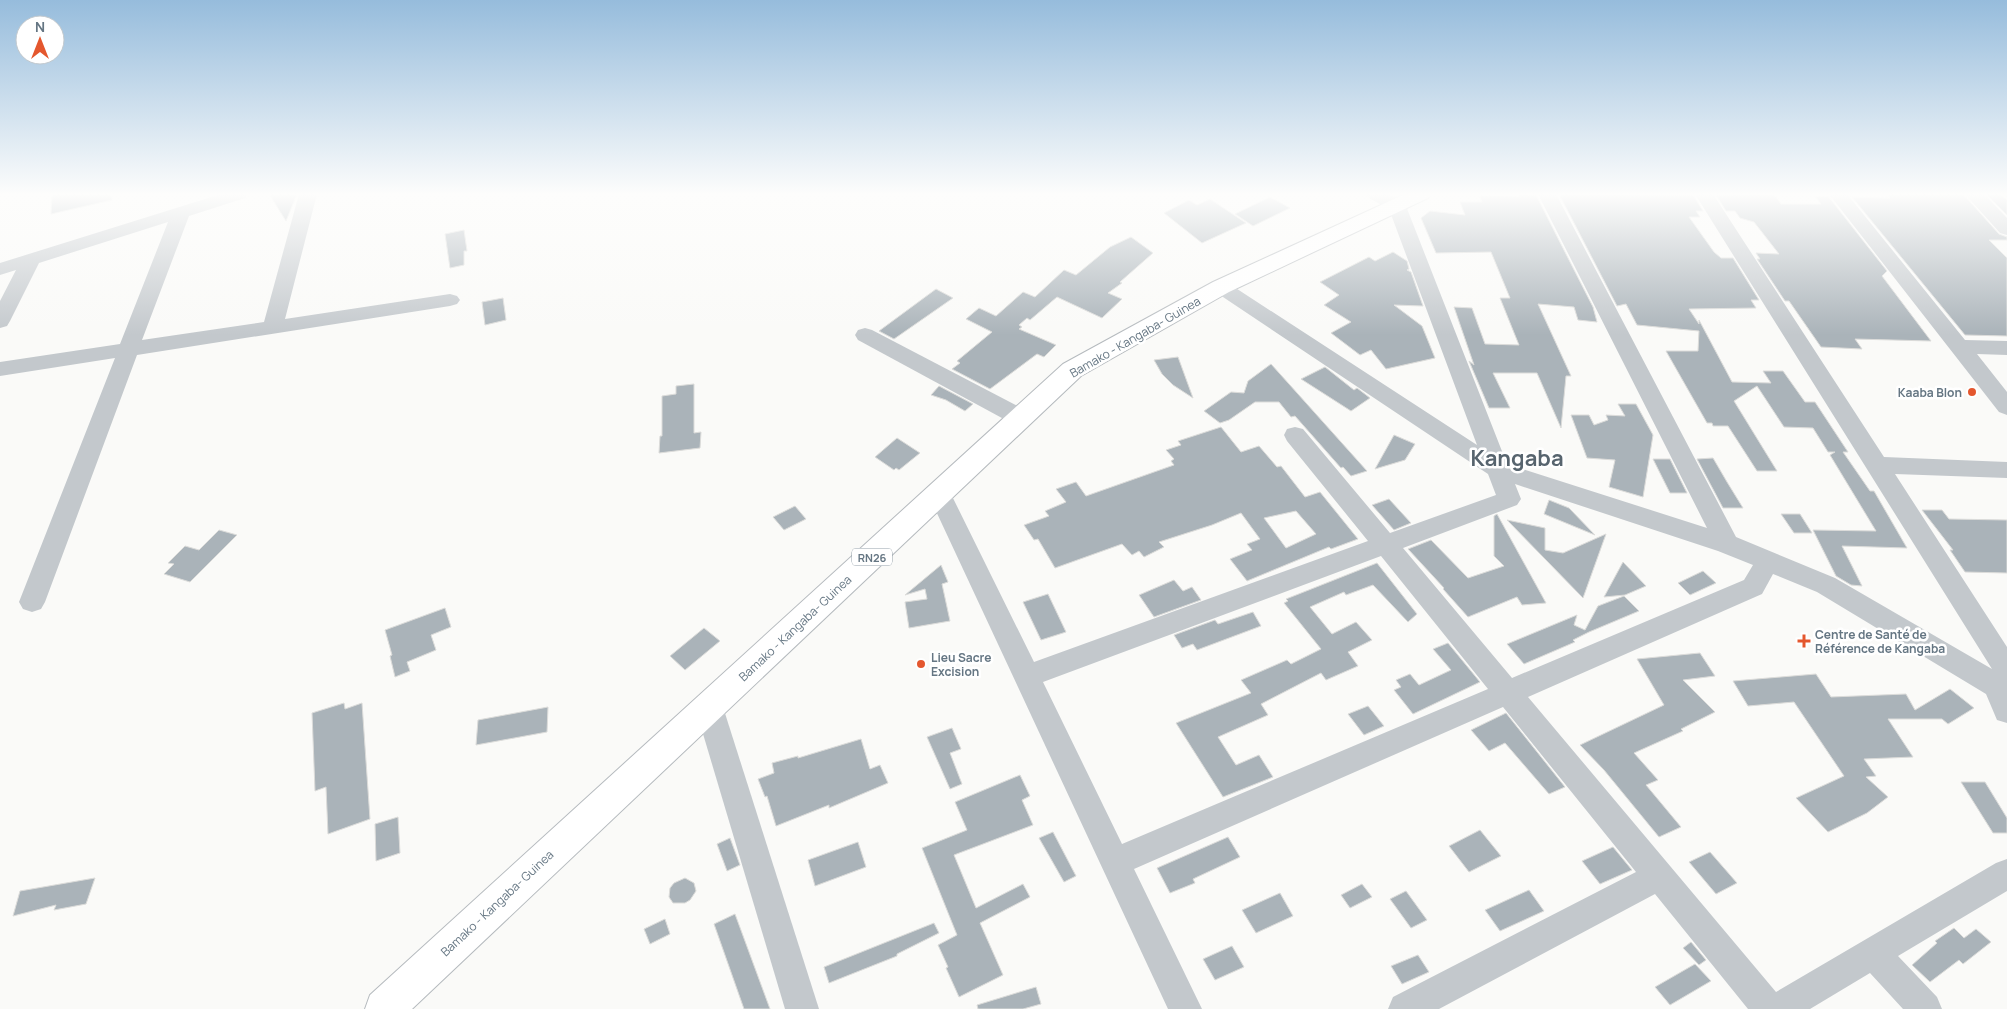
<svg xmlns="http://www.w3.org/2000/svg" width="2007" height="1009" font-family="Manrope,sans-serif">
  <style>
    .building { fill: #aab3b9; stroke: #dcdcda; fill-rule: evenodd }
    .lines { fill: none; stroke-linecap: round; stroke-linejoin: round }
    .major-casing { stroke: #b5babe; stroke-width: 2 }
    .minor { fill: #c3c8cc; fill-rule: evenodd }
    .major { fill: #fff; fill-rule: evenodd }
    .poi-dot { fill: #e4572e; stroke: #fff; stroke-width: 2 }
    .labels { text-anchor: middle; dominant-baseline: central; stroke-width: 5; stroke-linejoin: round; paint-order: stroke }
    .shield { fill: #fff; stroke: #939fa8; stroke-width: 1 }
    .shield-label { font-size: 11px; font-weight: bold; fill: #657683 }
    .street-label { font-size: 12px; fill: #657683; stroke: #fff }
    .poi-label { font-size: 12px; font-weight: bold; fill: #657683; stroke: #fff; text-anchor: start }
    .town-label { font-size: 22px; font-weight: bold; fill: #57646e; stroke: #fff }
  </style>
  <rect width="100%" height="100%" fill="#fafaf8"/>
  <g class="building">
    <polygon points="52,194 111,194 112,200 51,214"/>
    <polygon points="269,194 297,194 286,221"/>
    <polygon points="1518,194 1536,195 1593,307 1597,322 1578,320 1574,307 1538,304 1571,376 1566,376 1561,428 1537,373 1493,373 1510,408 1489,408 1469,361 1474,365 1454,307 1472,308 1485,344 1519,345 1500,298 1510,298 1491,252 1436,253 1421,218 1430,211 1465,215 1460,202 1482,202 1479,195 1519,196"/>
    <polygon points="1559,194 1693,195 1703,211 1696,211 1700,217 1689,217 1714,252 1721,258 1733,258 1759,300 1751,300 1756,308 1689,309 1699,324 1699,320 1732,382 1771,383 1763,371 1783,371 1805,402 1815,402 1848,452 1843,452 1870,491 1874,491 1907,548 1842,546 1862,586 1851,585 1836,576 1813,530 1876,531 1830,455 1835,452 1828,452 1813,428 1784,427 1757,386 1734,401 1777,471 1757,471 1728,426 1713,426 1712,423 1707,423 1666,351 1698,351 1699,331 1637,325 1626,304 1617,306"/>
    <polygon points="1774,194 1781,204 1821,204 1815,196 1828,196 1887,271 1882,276 1931,341 1855,339 1862,349 1821,347 1789,301 1785,301 1757,259 1760,259 1756,253 1779,254 1754,222 1740,218 1735,211 1726,211 1716,195"/>
    <polygon points="1887,194 1963,194 1999,234 2007,237 2007,240 1989,240 2007,258 2007,336 1965,335 1852,197 1890,198"/>
    <polygon points="1986,194 2000,194 2007,200 2007,215"/>
    <polygon points="1270,197 1290,208 1253,226 1235,214"/>
    <polygon points="1210,199 1246,223 1202,243 1164,213 1189,200 1197,205"/>
    <polygon points="464,230 467,251 464,251 464,265 450,268 445,234"/>
    <polygon points="1131,237 1153,253 1120,282 1122,283 1108,293 1122,299 1102,318 1057,297 1030,320 1027,318 1019,325 1022,327 1019,329 1056,345 1044,357 1037,354 990,389 952,369 960,363 957,361 992,332 966,319 979,308 996,316 1023,292 1035,297 1064,270 1076,275 1110,247"/>
    <polygon points="1393,252 1407,261 1409,269 1407,270 1411,272 1423,306 1394,305 1422,326 1435,358 1386,369 1371,350 1360,355 1331,333 1351,322 1324,305 1339,295 1320,282 1369,257 1375,261"/>
    <polygon points="936,289 953,298 894,339 879,331"/>
    <polygon points="503,298 506,320 485,325 482,302"/>
    <polygon points="1178,357 1193,398 1173,385 1162,374 1154,360"/>
    <polygon points="1271,364 1289,384 1367,471 1351,476 1343,467 1341,468 1295,416 1291,417 1279,402 1255,402 1229,420 1220,423 1204,411 1231,392 1244,393 1248,381"/>
    <polygon points="1325,367 1354,390 1357,388 1370,398 1351,411 1301,379"/>
    <polygon points="694,384 694,433 701,432 700,448 659,453 660,436 662,436 662,396 676,394 676,386"/>
    <polygon points="939,386 973,404 965,411 946,400 931,395"/>
    <polygon points="1618,404 1636,404 1653,435 1643,497 1609,487 1615,460 1587,458 1571,415 1589,415 1594,425 1608,420 1606,415 1625,416"/>
    <path d="M1221,427l20,25 18,-6 18,21 4,-1 24,31 15,-5 38,47 -27,10 -2,-2 -82,34 -17,-22 22,-9 -5,-6 13,-5 -19,-26 -29,12 -53,17 5,5 -20,10 -5,-6 -7,4 -10,-11 -67,24 -17,-29 -4,1 -10,-15 25,-9 -4,-5 21,-9 -10,-13 20,-7 10,14 88,-31 -3,-4 3,-2 -8,-9 15,-5 -3,-4zM1296,511l20,23 -30,14 -22,-30z"/>
    <polygon points="1394,435 1415,444 1405,460 1375,469"/>
    <polygon points="897,438 920,453 899,470 896,468 894,470 875,457"/>
    <polygon points="1713,458 1727,482 1743,508 1723,508 1697,459"/>
    <polygon points="1653,459 1670,459 1687,493 1670,493"/>
    <polygon points="1389,499 1411,523 1394,530 1372,505"/>
    <polygon points="1549,500 1569,508 1595,535 1544,514"/>
    <polygon points="795,506 806,519 784,530 773,517"/>
    <polygon points="1922,510 1942,510 1949,519 2007,520 2007,573 1965,572 1950,550 1953,550"/>
    <polygon points="1497,514 1546,603 1522,605 1517,597 1468,617 1443,589 1444,588 1408,549 1431,540 1468,578 1504,566 1494,556 1494,516"/>
    <polygon points="1781,514 1800,514 1812,533 1794,533"/>
    <polygon points="1507,520 1545,528 1545,550 1563,553 1606,534 1583,598"/>
    <polygon points="219,530 237,535 190,582 164,574 174,564 168,563 185,546 199,550"/>
    <polygon points="1623,562 1646,586 1625,595 1604,597"/>
    <polygon points="1377,563 1417,614 1408,622 1373,585 1346,595 1344,592 1310,607 1332,634 1356,622 1372,640 1348,652 1358,666 1326,680 1321,673 1261,704 1268,715 1218,737 1236,765 1259,755 1273,777 1223,797 1176,723 1251,693 1241,680 1287,660 1291,664 1321,649 1284,603 1288,601 1286,599"/>
    <polygon points="941,565 948,582 942,584 950,621 909,628 905,602 927,599 925,589 905,595"/>
    <polygon points="1703,571 1716,583 1690,595 1678,583"/>
    <polygon points="1174,580 1183,591 1192,587 1201,600 1154,617 1139,595"/>
    <polygon points="1048,594 1066,632 1041,640 1023,602"/>
    <polygon points="1624,596 1639,611 1589,632 1573,640 1575,642 1524,664 1507,644 1577,615 1574,625 1585,630 1598,606"/>
    <polygon points="445,608 451,627 431,635 436,650 407,662 410,671 395,677 390,656 392,655 385,630"/>
    <polygon points="1253,612 1261,626 1197,650 1193,644 1182,648 1174,635 1215,620 1218,624"/>
    <polygon points="704,628 720,641 685,670 670,656"/>
    <polygon points="1448,643 1480,682 1413,714 1394,690 1401,687 1396,680 1410,674 1419,685 1451,670 1433,649"/>
    <polygon points="1700,653 1715,676 1683,680 1715,712 1681,729 1683,731 1634,753 1658,780 1646,785 1681,827 1659,837 1604,770 1580,745 1664,705 1637,659"/>
    <polygon points="1816,674 1831,697 1906,694 1915,710 1950,689 1974,708 1948,724 1942,719 1888,719 1913,757 1864,759 1876,776 1866,777 1888,797 1867,813 1828,832 1796,798 1844,776 1794,702 1748,706 1733,681"/>
    <polygon points="344,703 345,709 362,703 370,819 328,834 326,787 315,791 312,713"/>
    <polygon points="1368,706 1384,726 1364,735 1348,714"/>
    <polygon points="548,707 547,732 476,745 478,720"/>
    <polygon points="1506,713 1565,787 1549,794 1505,743 1489,751 1471,730"/>
    <polygon points="952,728 961,749 950,753 962,784 950,789 927,737"/>
    <polygon points="861,739 870,769 880,765 888,783 829,808 829,805 776,826 767,796 765,797 758,779 774,773 772,763 798,756 798,758"/>
    <polygon points="1020,775 1030,796 1022,800 1033,825 954,855 976,908 1023,884 1030,897 980,923 1003,975 959,997 946,968 948,967 938,945 957,935 922,848 967,830 955,802"/>
    <polygon points="1961,782 1985,782 2007,818 2007,833 1993,833"/>
    <polygon points="398,817 400,853 376,861 375,824"/>
    <polygon points="1480,830 1501,856 1469,872 1449,846"/>
    <polygon points="1053,832 1076,876 1064,882 1039,838"/>
    <polygon points="1228,837 1240,857 1193,879 1195,883 1170,893 1157,868"/>
    <polygon points="730,838 740,865 727,871 717,844"/>
    <polygon points="858,842 866,867 815,886 808,860"/>
    <polygon points="1613,847 1632,870 1600,884 1582,861"/>
    <polygon points="1710,852 1737,883 1716,894 1689,862"/>
    <polygon points="95,878 86,904 54,910 56,905 13,916 20,891"/>
    <polygon points="685,878 694,883 696,891 690,900 685,903 673,903 669,897 670,888 674,883"/>
    <polygon points="1362,884 1372,897 1350,908 1341,895"/>
    <polygon points="1529,890 1544,911 1500,931 1485,910"/>
    <polygon points="1406,891 1427,920 1411,928 1390,899"/>
    <polygon points="1280,893 1293,916 1256,933 1242,910"/>
    <polygon points="735,914 770,1009 744,1009 714,924"/>
    <polygon points="665,919 670,934 650,944 644,929"/>
    <polygon points="934,923 939,933 897,954 897,956 829,983 824,967"/>
    <polygon points="1954,928 1964,938 1976,929 1991,942 1963,964 1959,960 1930,982 1912,965 1937,943 1935,941"/>
    <polygon points="1691,942 1706,960 1699,965 1683,948"/>
    <polygon points="1232,946 1244,967 1215,980 1203,959"/>
    <polygon points="1418,955 1429,972 1402,984 1391,966"/>
    <polygon points="1695,964 1711,981 1670,1005 1655,987"/>
    <polygon points="1036,987 1041,1004 1023,1009 978,1009 977,1005"/>
  </g>
  <g class="lines">
    <g class="major-casing">
      <polygon id="major" points="1405,194 1431,194 1428,198 1229,292 1081,376 412,1009 365,1009 370,995 1063,364 1213,282"/>
    </g>
    <g class="minor">
      <polygon points="221,194 248,194 245,198 189,216 142,340 264,322 299,194 317,194 285,319 450,294 457,296 460,300 457,304 450,306 137,355 45,602 41,609 32,612 23,609 19,602 115,358 0,376 0,362 120,344 168,222 39,263 10,321 7,326 0,328 0,301 16,270 0,275 0,263"/>
      <path d="M1366,194c14,-1 31,-1 40,12l101,258 200,64 -169,-334h18l180,343 99,41 157,91 -297,-475h18l171,263 123,5v16l-112,-4 112,173v76l-10,-3 -11,-26 -169,-102 -44,-18 -11,20 -234,103 248,295 220,-129 11,-4v32l-109,65 39,41 5,12h-39l-33,-36 -60,36h-62l-93,-115 -216,115h-51l5,-12 243,-125 -133,-165 -369,162 68,140h-34l-240,-515 4,-6 8,-3 8,3 86,174 334,-121 -81,-100 -3,-6 3,-6 8,-2 8,2 87,104 106,-38 -8,-21 -274,-183 -3,-4 3,-4 7,-2 7,2 249,162 -88,-236 -20,-11zM1515,484l203,67 35,14 -9,15 -232,98 -109,-130 114,-43 4,-6zM1381,556l107,133 -366,155 -79,-162z"/>
      <polygon points="1829,194 1847,194 1965,340 2007,341 2007,355 1977,354 2007,392 2007,415 1999,412"/>
      <polygon points="1965,194 1984,194 2007,218 2007,235 2000,233"/>
      <polygon points="865,328 872,330 1029,412 1032,418 1029,424 1021,426 1013,424 858,340 855,335 858,330"/>
      <polygon points="709,695 719,698 723,707 819,1009 785,1009 695,707 699,698"/>
    </g>
    <use href="#major" class="major"/>
  </g>
  <linearGradient id="sky" x2="0" y2="1"><stop stop-color="#96bcdc"/><stop offset="0.58" stop-color="#fdfdfc"/><stop offset="1" stop-color="#fdfdfc" stop-opacity="0"/></linearGradient>
  <rect width="2007" height="335" fill="url(#sky)"/>
  <g class="poi-dot">
    <circle cx="1972" cy="392" r="5"/>
    <path d="M1801.5 633.5h5v5h5v5h-5v5h-5v-5h-5v-5h5z"/>
    <circle cx="921" cy="664" r="5"/>
  </g>
  <g class="labels">
    <rect class="shield" x="852" y="548.5" width="40" height="17" rx="4"/>
    <g class="shield-label">
      <text x="872" y="557">RN26</text>
    </g>
    <g class="street-label">
      <text transform="translate(1135 337) rotate(-30)">Bamako - Kangaba- Guinea</text>
      <text transform="translate(795 628) rotate(-43)">Bamako - Kangaba- Guinea</text>
      <text transform="translate(497 903) rotate(-43)">Bamako - Kangaba- Guinea</text>
    </g>
    <g class="poi-label">
      <text x="1962" y="392" text-anchor="end">Kaaba Blon</text>
      <text x="1815" y="634">Centre de Santé de<tspan x="1815" dy="14">Référence de Kangaba</tspan></text>
      <text x="931" y="657">Lieu Sacre<tspan x="931" dy="14">Excision</tspan></text>
    </g>
    <g class="town-label">
      <text x="1517" y="458">Kangaba</text>
    </g>
  </g>
  <g transform="translate(40 40)"><circle r="24" fill="#ffffff" stroke="#c1c8cd"/>
  <path d="M0-4L9 19L0 12L-9 19Z" fill="#e4572e"/>
  <text y="-8" font-size="14" font-weight="bold" text-anchor="middle" fill="#657683">N</text>
  </g>
</svg>
